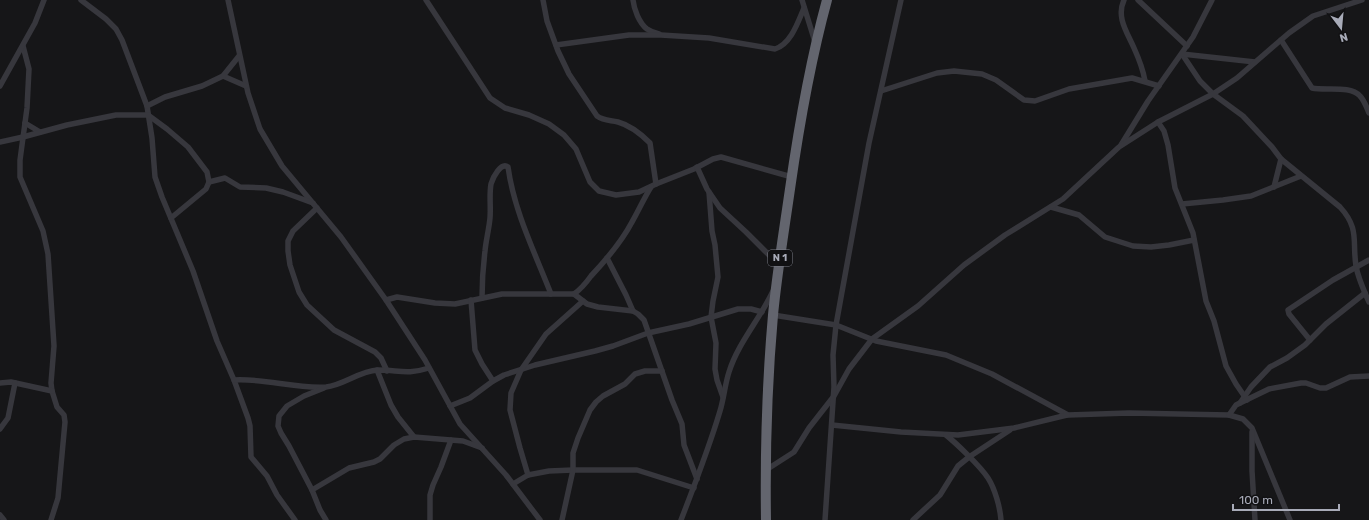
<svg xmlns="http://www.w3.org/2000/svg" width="1369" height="520" font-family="Rubik,sans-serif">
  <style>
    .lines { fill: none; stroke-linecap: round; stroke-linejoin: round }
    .street { stroke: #37373d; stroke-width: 5.5 }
    .highway { stroke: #63656e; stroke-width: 10 }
    .labels { text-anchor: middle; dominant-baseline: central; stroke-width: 3.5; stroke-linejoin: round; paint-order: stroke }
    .shield { fill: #111113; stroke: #7b7d86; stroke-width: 1 }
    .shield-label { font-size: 10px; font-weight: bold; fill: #a8abb8 }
  </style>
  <rect width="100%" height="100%" fill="#161618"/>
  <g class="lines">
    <g class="street">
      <polyline points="81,0 106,19 116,29 122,40 147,106 152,138 155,177 162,197 193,271 217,341 234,380 248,418 250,426 251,457 267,476 277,495 295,520"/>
      <polyline points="228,0 248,93 260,129 282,166 341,237 386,300 425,360 460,424 506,475 540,520"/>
      <polyline points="426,0 490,98 505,108 529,115 549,124 564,135 576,149 590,182 599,191 616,195 639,192 656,184 694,169 713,159 721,157 792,177"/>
      <path d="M543,0l4,21 11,30 11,23 28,42c7,5 13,4 21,6 11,3 24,13 32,21l6,41"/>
      <path d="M633,0c1,9 6,23 14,29 3,2 8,4 12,5"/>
      <polyline points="802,0 815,42"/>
      <path d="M1124,0c-8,17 3,32 10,48 5,11 9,21 11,33"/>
      <polyline points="1138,0 1187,46"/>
      <path d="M1281,40l31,48c14,3 38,-3 48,8 4,4 7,12 9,17"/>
      <path d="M556,45l73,-10h32l48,3 66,11c16,-5 23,-27 29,-41"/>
      <polyline points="23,46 29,69 27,108 20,160 20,177 43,231 48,254 54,346 51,383 52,391 57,407 64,415 65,422 58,498 51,520"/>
      <path d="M1182,54l18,27 13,13 30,22 29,31 9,12 59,48c20,22 12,34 16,59 2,12 8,25 13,36"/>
      <polyline points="1182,54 1255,62"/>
      <polyline points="223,76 246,86"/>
      <polyline points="0,86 35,23 44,0"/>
      <polyline points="881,91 937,73 954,71 982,74 996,80 1024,100 1035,101 1069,89 1132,78 1159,86"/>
      <polyline points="147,106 165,97 202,86 223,76 239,56"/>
      <polyline points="1158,122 1164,131 1168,145 1175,188 1193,233 1206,301 1214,321 1226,366 1236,384 1247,400"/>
      <polyline points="25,123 40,132"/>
      <polyline points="0,142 23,137 67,125 116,115 148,115 167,129 188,147 207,172 209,182 206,189 171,218"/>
      <polyline points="1121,145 1148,101 1193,37 1212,0"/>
      <polyline points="697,167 707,189 720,208 746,232 779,265"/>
      <polyline points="209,182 225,178 240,187 266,188 283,192 313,203"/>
      <polyline points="1274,187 1281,159"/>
      <polyline points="709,192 712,231 715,245 718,277 713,301 711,317 716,343 715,369 717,380 723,397"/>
      <polyline points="1182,204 1223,200 1251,196 1301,176"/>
      <polyline points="1051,207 1079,215 1105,237 1133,246 1151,247 1169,245 1194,240"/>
      <polyline points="317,208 293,231 288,241 288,251 290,265 299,292 307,305 334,330 375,352 381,358 387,371"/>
      <polyline points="607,258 626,295 633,311"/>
      <polyline points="574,294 587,304 598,307 633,311 638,314 644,320 672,400 682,424 684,445 697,479"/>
      <path d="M482,298c0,-16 1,-31 3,-47 1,-11 4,-22 5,-33 1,-11 -1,-23 1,-34 2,-7 10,-22 17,-17 6,44 27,86 43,127"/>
      <path d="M386,300l11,-3 38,6 20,1 47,-10h72c7,-5 12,-11 17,-18 15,-16 31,-35 41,-54 7,-12 12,-24 19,-35"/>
      <polyline points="471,300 475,350 482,364 493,381"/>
      <polyline points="773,315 836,325 876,341 946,355 992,374 1068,415 1129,413 1229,415 1243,419 1252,428 1290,520"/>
      <polyline points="1310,340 1289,314 1288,310 1333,280 1369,260"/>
      <polyline points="377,370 391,405 398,417 414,437"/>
      <path d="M234,380c31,-2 61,9 92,7 18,-2 33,-16 52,-17 21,0 29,5 51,-2"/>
      <polyline points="0,383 11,382 52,391"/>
      <polyline points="324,388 304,396 287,406 279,416 278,426 281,433 289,446 312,490 320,510 326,520"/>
      <polyline points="1240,403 1251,387 1270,367 1287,358 1305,345 1326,324 1365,293"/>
      <polyline points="450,406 470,398 493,381 504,375 535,365 595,351 613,346 648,333 689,324 738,309 751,309 762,312"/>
      <polyline points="1229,415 1236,405 1240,403 1269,389 1301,383 1306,383 1320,388 1326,388 1350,377 1369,376"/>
      <polyline points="832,425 901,432 958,435 1014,428 1067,415"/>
      <polyline points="0,429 8,418 15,383"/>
      <polyline points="1252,432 1252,471 1255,520"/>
      <path d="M946,435c11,9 34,31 42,43 7,11 12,29 13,42"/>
      <polyline points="766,470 794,452 809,428 834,396 849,369 872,339 918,306 964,265 1005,235 1063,199 1119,147 1158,122 1213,94 1237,78 1289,33 1313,16 1362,0"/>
      <polyline points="528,475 520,448 510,410 511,393 521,370 546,334 583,301"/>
      <polyline points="513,484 528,475 549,471 573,470 637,470 694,488"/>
      <polyline points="312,490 349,468 374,462 380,459 394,445 404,439 414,437 463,441 482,448"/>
      <polyline points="0,515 4,520"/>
      <polyline points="430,520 430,495 433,485 441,467 451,440"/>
      <polyline points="562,520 573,470 573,453 578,438 590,410 596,402 603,396 625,384 635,374 645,371 662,371"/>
      <path d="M681,520c14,-36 28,-72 39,-109 4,-13 5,-27 9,-39 9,-29 31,-53 44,-81"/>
      <polyline points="825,520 834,387 833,355 836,325 869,143 901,0"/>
      <polyline points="913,520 940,495 958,466 969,457 1010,430"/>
    </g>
    <path class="highway" d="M766,520c-1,-68 1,-137 7,-205 4,-42 11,-84 17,-126 9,-63 20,-127 37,-189"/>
  </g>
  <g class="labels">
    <rect class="shield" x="768" y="250" width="24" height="16" rx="3"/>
    <g class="shield-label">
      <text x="780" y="258">N 1</text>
    </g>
  </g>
  <g transform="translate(1341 28) rotate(164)" stroke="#111113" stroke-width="3" paint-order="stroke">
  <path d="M0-3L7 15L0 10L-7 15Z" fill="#a8abb8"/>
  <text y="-6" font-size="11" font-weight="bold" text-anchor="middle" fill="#a8abb8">N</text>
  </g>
  <path d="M1233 504v6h106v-6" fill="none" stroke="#a8abb8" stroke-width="2"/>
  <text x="1239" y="504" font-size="12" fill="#a8abb8" stroke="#111113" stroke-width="3" paint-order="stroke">100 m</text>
</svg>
